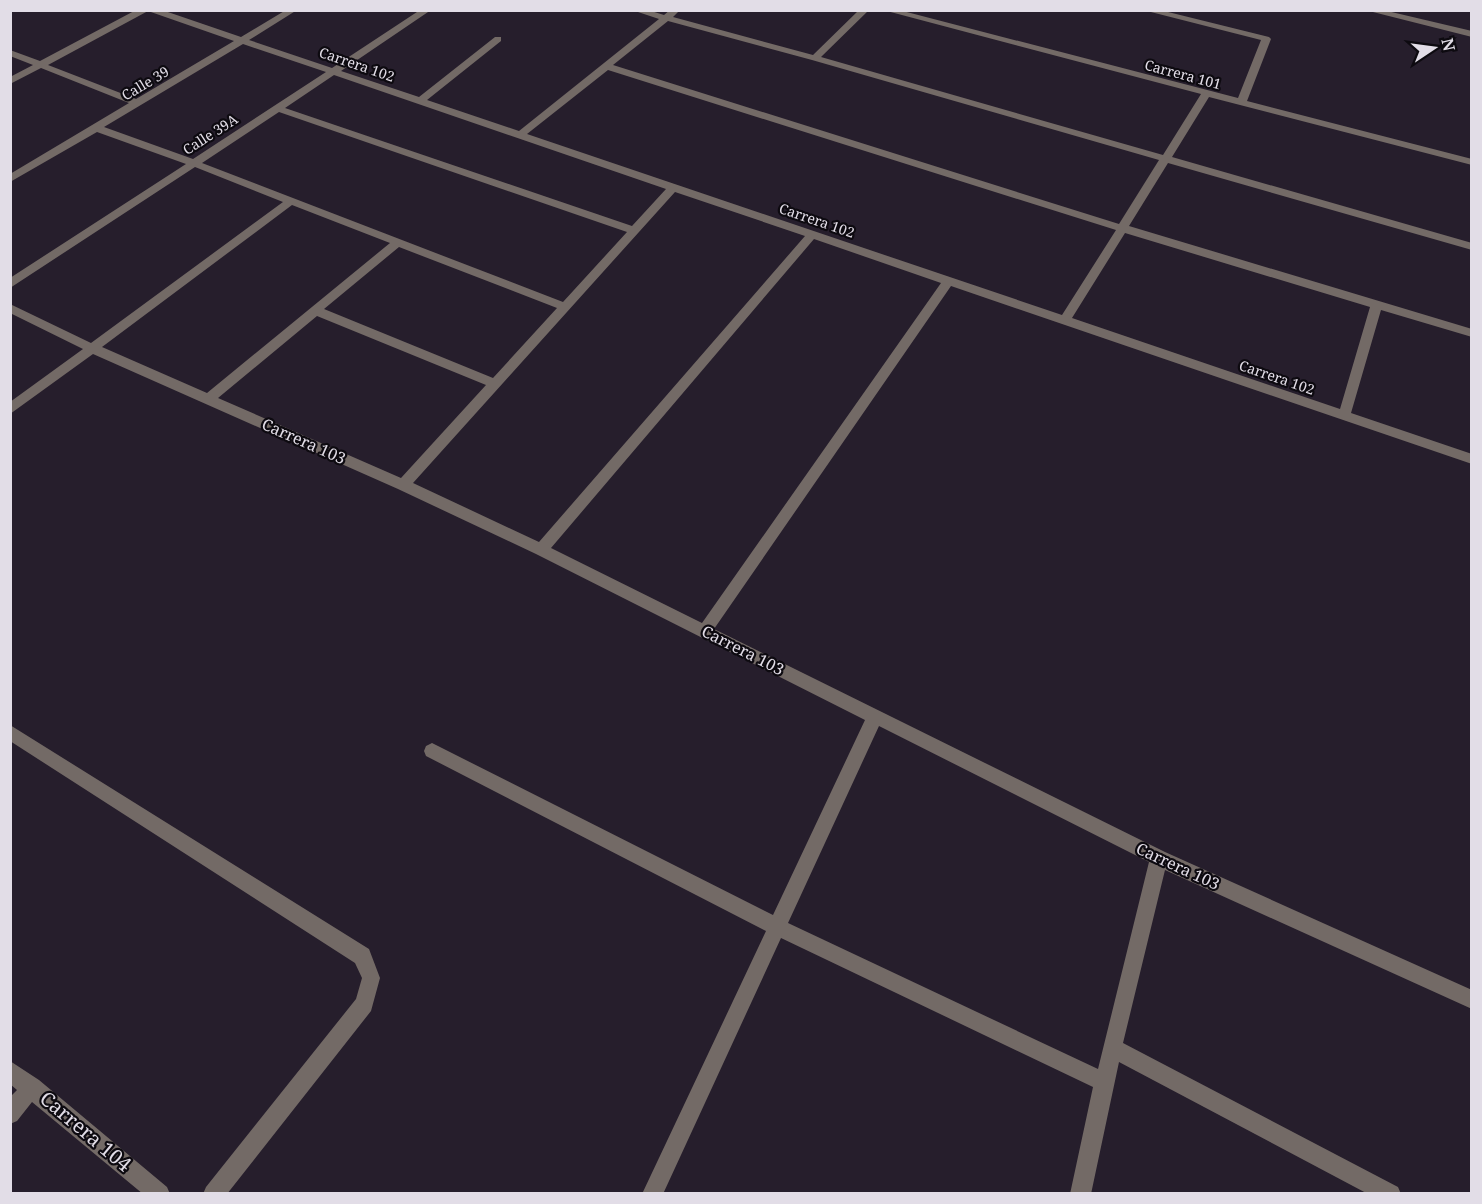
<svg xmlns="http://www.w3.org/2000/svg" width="1482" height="1204" font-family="'Noto Serif',serif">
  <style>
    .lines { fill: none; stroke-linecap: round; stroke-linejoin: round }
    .minor { fill: #736a66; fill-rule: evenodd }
    .labels { text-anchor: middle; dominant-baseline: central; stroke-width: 4.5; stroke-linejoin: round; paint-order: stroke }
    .far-street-label { font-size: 14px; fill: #e2dde7; stroke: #0d0a10 }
    .street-label { font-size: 16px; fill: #e2dde7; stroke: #0d0a10 }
    .near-street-label { font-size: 20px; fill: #e2dde7; stroke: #0d0a10 }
  </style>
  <rect width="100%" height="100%" fill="#261e2c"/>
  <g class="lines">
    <g class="minor">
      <path d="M136,10h26l79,27 45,-27h11l-48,30 83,28 88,-58h11l-90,61 78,26 76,-60h6v4l-74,59 92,31 140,-112 -27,-9h16l16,5 6,-5h10l-7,7 140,38 46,-45h10l-48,47 342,98 38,-61 -318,-84h16l339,88 23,-58 -118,-30h17l109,27 2,2 -24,62 225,58v6l-263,-68 -37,60 300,86v7l-304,-87 -39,63 343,103v8l-91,-27 -30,103 121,41v10l-521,-178 -237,343 451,223 307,138v19l-307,-139 -42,173 275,144 3,7h-33l-249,-132 -28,132h-21l23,-107 -312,-149 -118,256h-21l124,-263 -340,-175 -2,-5 2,-5 6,-3 6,3 335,169 92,-195 -329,-166 -138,-65 -305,-135 -83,60v-12l73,-53 -73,-36v-9l81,39 192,-141 -88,-35 -185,121v-10l176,-114 -89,-32 -87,50v-8l119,-71 -88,-35 -31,16v-7l23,-12 -23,-9v-6l30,11zM148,11l86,30 -98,58 -88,-34zM668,21l144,39 347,100 -40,64 -506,-159zM243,44l83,28 -133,87 -89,-32zM608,70l508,160 -54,85 -535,-181zM334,75l332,114 -34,37 -347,-118zM279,112l348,120 -64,70 -361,-139zM675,192l130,44 -266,306 -126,-59zM292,205l98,38 -183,150 -105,-46zM1125,233l245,74 -30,102 -268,-91zM814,239l127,44 -239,340 -151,-75zM399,247l158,61 -64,70 -169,-69zM317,316l169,69 -85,93 -183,-80zM879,726l270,136 -51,207 -310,-146z"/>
      <polygon points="1365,10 1383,10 1472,31 1472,37"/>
      <polygon points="10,725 369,949 380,978 371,1011 227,1194 203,1194 206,1187 356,999 362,978 355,963 10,741"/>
      <polygon points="10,1061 39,1080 167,1187 170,1194 143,1194 32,1102 17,1121 10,1124 10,1097 17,1090 10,1084"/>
    </g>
  </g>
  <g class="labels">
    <g class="far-street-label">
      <text transform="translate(357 64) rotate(19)">Carrera 102</text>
      <text transform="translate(1183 74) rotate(15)">Carrera 101</text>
      <text transform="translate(145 83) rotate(-31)">Calle 39</text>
      <text transform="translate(210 134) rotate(-33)">Calle 39A</text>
      <text transform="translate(817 220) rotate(19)">Carrera 102</text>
      <text transform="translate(1277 377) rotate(19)">Carrera 102</text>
    </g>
    <g class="street-label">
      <text transform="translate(304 441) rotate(24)">Carrera 103</text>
      <text transform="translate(743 650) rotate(27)">Carrera 103</text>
      <text transform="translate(1178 866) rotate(25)">Carrera 103</text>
    </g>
    <g class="near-street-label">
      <text transform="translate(86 1131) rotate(40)">Carrera 104</text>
    </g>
  </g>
  <rect width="1482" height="1204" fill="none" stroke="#e2dde7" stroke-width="24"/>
  <g transform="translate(1434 48) rotate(77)" stroke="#0d0a10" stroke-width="4.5" paint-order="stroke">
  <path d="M0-4.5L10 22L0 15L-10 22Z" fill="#e2dde7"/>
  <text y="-9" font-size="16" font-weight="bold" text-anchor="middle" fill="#e2dde7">N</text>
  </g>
</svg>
